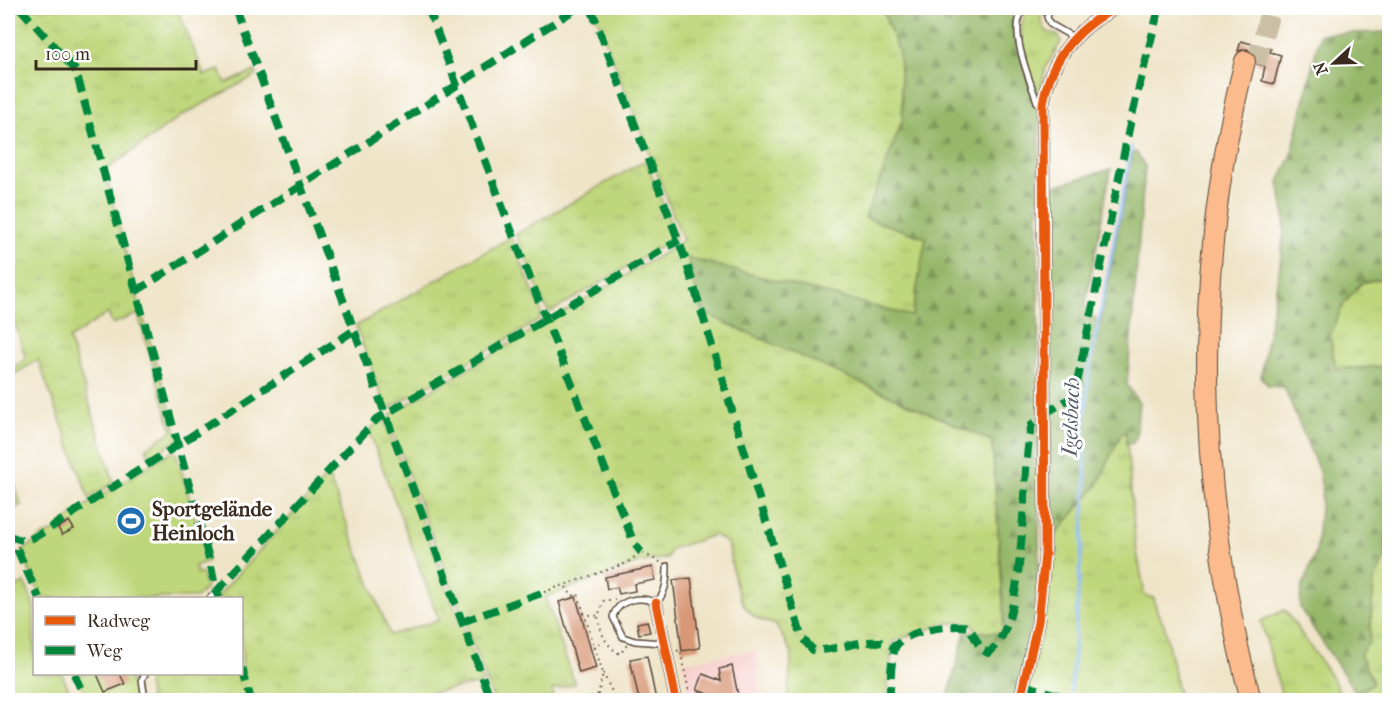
<svg xmlns="http://www.w3.org/2000/svg" width="1397" height="708" font-family="'IM FELL French Canon',serif">
  <style>
    .built { fill: #f7d0ce }
    .grass { fill: url(#grass-tufts); stroke: #7d804c; stroke-width: 1.5 }
    .forest { fill: url(#forest-firs); stroke: #697144; stroke-width: 1.5 }
    .pitch { fill: #bfd77b; stroke: #7d804c; stroke-width: 1.5 }
    .lines { fill: none; stroke-linecap: round; stroke-linejoin: round }
    .stream { stroke: #89bbf6; stroke-width: 3 }
    .building { fill: #d89877 }
    .motorway-tunnel { stroke: #cbbfa6; stroke-width: 20; stroke-dasharray: 20 10; stroke-linecap: butt }
    .service-casing { stroke: #564638; stroke-width: 8 }
    .minor-casing { stroke: #564638; stroke-width: 14 }
    .motorway-casing { stroke: #564638; stroke-width: 22 }
    .path { stroke: #564638; stroke-width: 2; stroke-dasharray: 1.5 4.5; stroke-linecap: butt }
    .service { stroke: #fff; stroke-width: 5 }
    .minor { stroke: #fff; stroke-width: 10 }
    .motorway { stroke: #fbbb8c; stroke-width: 20 }
    .quiet { stroke: #00873e; stroke-width: 8; stroke-dasharray: 15 8; stroke-linecap: butt }
    .cycleway-casing { stroke: #fff; stroke-width: 13 }
    .cycleway { stroke: #e8590c; stroke-width: 9 }
    .labels { text-anchor: middle; dominant-baseline: central; stroke-width: 6; stroke-linejoin: round; paint-order: stroke }
    .poi-label { font-size: 21px; font-weight: bold; fill: #3b2a1e; stroke: #fff; text-anchor: start }
    .water-label { font-size: 22px; font-style: italic; fill: #565d6a; stroke: #fff }
  </style>
  <defs>
    <pattern id="grass-tufts" width="24" height="20" patternUnits="userSpaceOnUse" patternTransform="scale(1.5)"><rect width="24" height="20" fill="#bfd77b"/><path d="M3 7l-1-3M5 7V3M7 7l1-3M15 17l-1-3M17 17v-4M19 17l1-3" fill="none" stroke="#a5b96a"/></pattern>
    <pattern id="forest-firs" width="22" height="20" patternUnits="userSpaceOnUse" patternTransform="scale(1.5)"><rect width="22" height="20" fill="#97b86b"/><path d="M5 1l3.5 6h-7zM16 11l3.5 6h-7z" fill="#7c9657"/></pattern>
  </defs>
  <rect width="100%" height="100%" fill="#fff"/>
  <filter id="ink" filterUnits="userSpaceOnUse"><feTurbulence type="fractalNoise" baseFrequency=".0167" numOctaves="2"/><feDisplacementMap in="SourceGraphic" scale="12" xChannelSelector="R" yChannelSelector="G"/><feConvolveMatrix kernelMatrix="1 2 1 2 8 2 1 2 1" color-interpolation-filters="sRGB"/></filter>
  <filter id="wash" filterUnits="userSpaceOnUse"><feTurbulence type="fractalNoise" baseFrequency=".008" numOctaves="4" result="noise"/><feDisplacementMap in="SourceGraphic" scale="24" xChannelSelector="R" yChannelSelector="G"/><feGaussianBlur stdDeviation="1.35" result="paint"/><feColorMatrix in="noise" values="0 0 0 0 0 0 0 0 0 0 0 0 0 0 0 0 0 1.4 0 .05"/><feComposite in="paint" operator="in"/></filter>
  <g filter="url(#wash)">
    <rect width="100%" height="100%" fill="#efe4c8"/>
    <polygon class="built" points="757,650 761,700 692,700 682,662"/>
    <g class="grass">
      <polygon points="8,8 177,8 204,75 220,70 226,83 255,71 257,75 181,116 105,171 136,293 179,439 150,458 146,448 172,431 138,314 112,324 108,313 69,339 114,483 89,498 38,360 8,378 8,371 26,359 8,301"/>
      <path d="M593,8h289l17,45 4,66 -37,99 60,20 -14,79 -224,-59 14,54 290,129 12,174 -3,18 -25,-1 -4,-8 -25,-1 -54,18 -7,59h-99l5,-47 -17,-29c-41,-5 -40,-48 -47,-81l-14,-8 -43,14 -4,9 -25,4 -97,35 30,87 -23,6 2,9 -60,1 -105,-278 2,-8 281,-166 11,-8z"/>
      <path d="M1029,8h13l-1,12 5,11 13,5 2,6 -15,24 -7,30c-12,-15 -26,-73 -10,-88z"/>
      <polygon points="646,160 676,238 551,312 547,310 516,234"/>
      <polygon points="511,237 541,311 540,320 390,408 386,408 356,326"/>
      <polygon points="1389,277 1389,366 1335,369 1330,336 1343,305 1361,283"/>
      <polygon points="385,421 483,683 390,700 149,700 148,674 242,674 242,598 216,598 328,475 390,635 439,620 369,431 378,422"/>
      <polygon points="1126,432 1135,541 1145,596 1154,598 1157,612 1164,624 1180,700 1024,700 1040,639 1051,541 1098,484 1114,447 1121,434"/>
      <polygon points="8,464 21,505 8,512"/>
      <polygon points="1389,531 1389,700 1359,700 1356,693 1373,683 1360,654 1369,643 1374,580 1386,557 1386,532"/>
      <polygon points="1285,610 1334,681 1343,700 1283,700 1261,621"/>
    </g>
    <g class="forest">
      <polygon points="882,8 1015,8 1012,23 1016,44 1040,118 1038,185 1039,561 1034,617 1014,700 947,700 965,632 1005,633 992,441 701,312 688,258 912,316 926,238 865,218 903,119 899,53"/>
      <polygon points="1389,32 1389,277 1361,283 1343,305 1330,336 1336,369 1389,366 1389,531 1386,532 1386,556 1374,580 1369,643 1360,654 1373,683 1356,693 1300,608 1301,590 1316,552 1322,489 1319,471 1284,387 1268,386 1261,376 1281,259 1285,221 1279,182 1291,157 1320,34"/>
      <polygon points="1136,152 1145,166 1127,385 1139,403 1136,437 1133,443 1126,444 1126,432 1121,434 1098,484 1051,541 1048,188 1111,169 1085,307 1100,324 1132,154"/>
    </g>
    <g class="pitch">
      <path d="M171,452l5,1 32,108 -13,5 2,8 5,-1 4,15 -10,10h-154l-21,-46 23,-17 11,-4c5,-12 98,-68 116,-79z"/>
      <polygon points="25,583 34,606 34,674 62,674 73,700 8,700 8,590"/>
      <polygon points="75,674 132,674 129,676 131,683 135,684 138,700 88,700"/>
    </g>
    <g class="lines">
      <polyline class="stream" points="1071,692 1086,488 1084,429 1089,372 1132,147"/>
    </g>
    <g id="blocks">
      <g class="building">
        <polygon points="1241,41 1271,49 1270,52 1281,55 1274,84 1262,81 1265,66 1257,64 1253,53 1247,49 1238,51"/>
        <polygon points="69,521 74,529 62,535 58,528"/>
        <polygon points="653,567 655,580 634,584 635,591 619,594 617,587 607,589 605,577"/>
        <polygon points="691,578 700,648 682,651 673,580"/>
        <polygon points="576,597 596,668 579,673 559,602"/>
        <polygon points="647,621 650,632 639,634 637,623"/>
        <polygon points="647,656 656,700 639,700 630,659"/>
        <polygon points="732,666 739,700 725,700 697,690 703,674 721,681 719,669"/>
        <polygon points="97,674 120,674 125,684 105,692"/>
      </g>
    </g>
  </g>
  <g filter="url(#ink)">
    <use href="#blocks" fill-opacity="0" stroke="#564638" stroke-width="1.5"/>
    <g class="lines">
      <polyline class="motorway-tunnel" points="1256,64 1271,8"/>
      <g class="service-casing">
        <g id="service">
          <path d="M1025,8c-19,19 5,71 12,94l6,2"/>
          <polyline points="1050,8 1047,17 1050,24 1073,37"/>
          <polyline points="210,598 216,592"/>
          <path d="M663,643l-28,-2 -12,-4 -10,-20c5,-18 28,-22 43,-14 10,-10 11,-22 11,-37"/>
          <polyline points="145,674 142,679 145,700"/>
        </g>
      </g>
      <g class="minor-casing">
        <g id="minor">
          <polyline points="656,603 676,700"/>
          <path d="M1020,700l18,-78 7,-68 -2,-450c7,-45 33,-75 72,-96"/>
        </g>
      </g>
      <g class="motorway-casing">
        <path id="motorway" d="M1245,61c-54,209 -49,431 6,639"/>
      </g>
      <g class="path">
        <polyline points="8,554 17,549 21,542"/>
        <polyline points="566,587 572,596 578,594 584,614"/>
        <polyline points="544,592 627,563 641,552 662,563"/>
        <path d="M598,617c3,17 7,28 22,37l7,-9"/>
        <polyline points="594,648 603,640"/>
        <polyline points="677,651 680,650 691,700"/>
        <polyline points="603,673 616,700"/>
        <polyline points="598,695 603,673 584,614 598,616 604,600 615,600"/>
        <polyline points="573,700 598,695 609,700"/>
      </g>
      <use href="#service" class="service"/>
      <use href="#minor" class="minor"/>
      <use href="#motorway" class="motorway"/>
      <g class="quiet">
        <polyline points="20,8 76,71 211,566 216,592 220,598"/>
        <polyline points="235,8 491,700"/>
        <polyline points="428,8 513,235 634,543 641,552"/>
        <path d="M591,8l94,250 117,380 11,12c25,2 61,-18 82,-2"/>
        <polyline points="135,292 577,8"/>
        <polyline points="1044,414 1069,399 1076,388 1131,119 1159,8"/>
        <path d="M8,535c20,10 24,3 42,-7l303,-197"/>
        <polyline points="17,549 39,598"/>
        <polyline points="216,592 377,419 679,240"/>
        <polyline points="462,622 544,592"/>
        <polyline points="242,668 251,700"/>
        <polyline points="74,674 86,700"/>
        <polyline points="1024,685 1075,700"/>
        <path d="M889,700c2,-16 1,-36 6,-52 6,-17 58,-25 74,-21l12,22 7,4c42,-28 31,-180 44,-229l12,-5"/>
      </g>
      <g class="cycleway-casing">
        <g id="cycleway">
          <polyline points="656,603 676,700"/>
          <path d="M1020,700l18,-78 7,-68 -2,-450c7,-45 33,-75 72,-96"/>
        </g>
      </g>
      <use href="#cycleway" class="cycleway"/>
    </g>
  </g>
  <defs>
    <g id="stadium-disc" transform="scale(1.5)"><circle r="9.5" fill="#1f6fb2" stroke="#fff"/><path d="M0-5a6.5 5 0 1 0 0 10a6.5 5 0 1 0 0-10ZM-3.5-1.8h7v3.6h-7Z" fill="#fff"/></g>
  </defs>
  <g fill-rule="evenodd">
    <use href="#stadium-disc" x="131" y="521"/>
  </g>
  <g class="labels">
    <g class="poi-label">
      <text x="152" y="509">Sportgelände<tspan x="152" dy="24">Heinloch</tspan></text>
    </g>
    <g class="water-label">
      <text transform="translate(1071 417) rotate(-88)">Igelsbach</text>
    </g>
  </g>
  <rect width="1397" height="708" fill="none" stroke="#fff" stroke-width="30"/>
  <rect x="33" y="597" width="210" height="78" fill="#ffffff" stroke="#b1aaa5" stroke-width="1.5"/>
  <rect x="45" y="616" width="30" height="9" fill="#e8590c" stroke="#b1aaa5" stroke-width="1.5"/>
  <text x="87" y="627" font-size="18" fill="#3b2a1e">Radweg</text>
  <rect x="45" y="646" width="30" height="9" fill="#00873e" stroke="#b1aaa5" stroke-width="1.5"/>
  <text x="87" y="657" font-size="18" fill="#3b2a1e">Weg</text>
  <g transform="translate(1334 63) rotate(248)" stroke="#ffffff" stroke-width="4.5" paint-order="stroke">
  <path d="M0-4.5L10 22L0 15L-10 22Z" fill="#3b2a1e"/>
  <text y="-9" font-size="16" font-weight="bold" text-anchor="middle" fill="#3b2a1e">N</text>
  </g>
  <path d="M36 60v9h160v-9" fill="none" stroke="#3b2a1e" stroke-width="3"/>
  <text x="45" y="60" font-size="18" fill="#3b2a1e" stroke="#ffffff" stroke-width="4.5" paint-order="stroke">100 m</text>
</svg>
